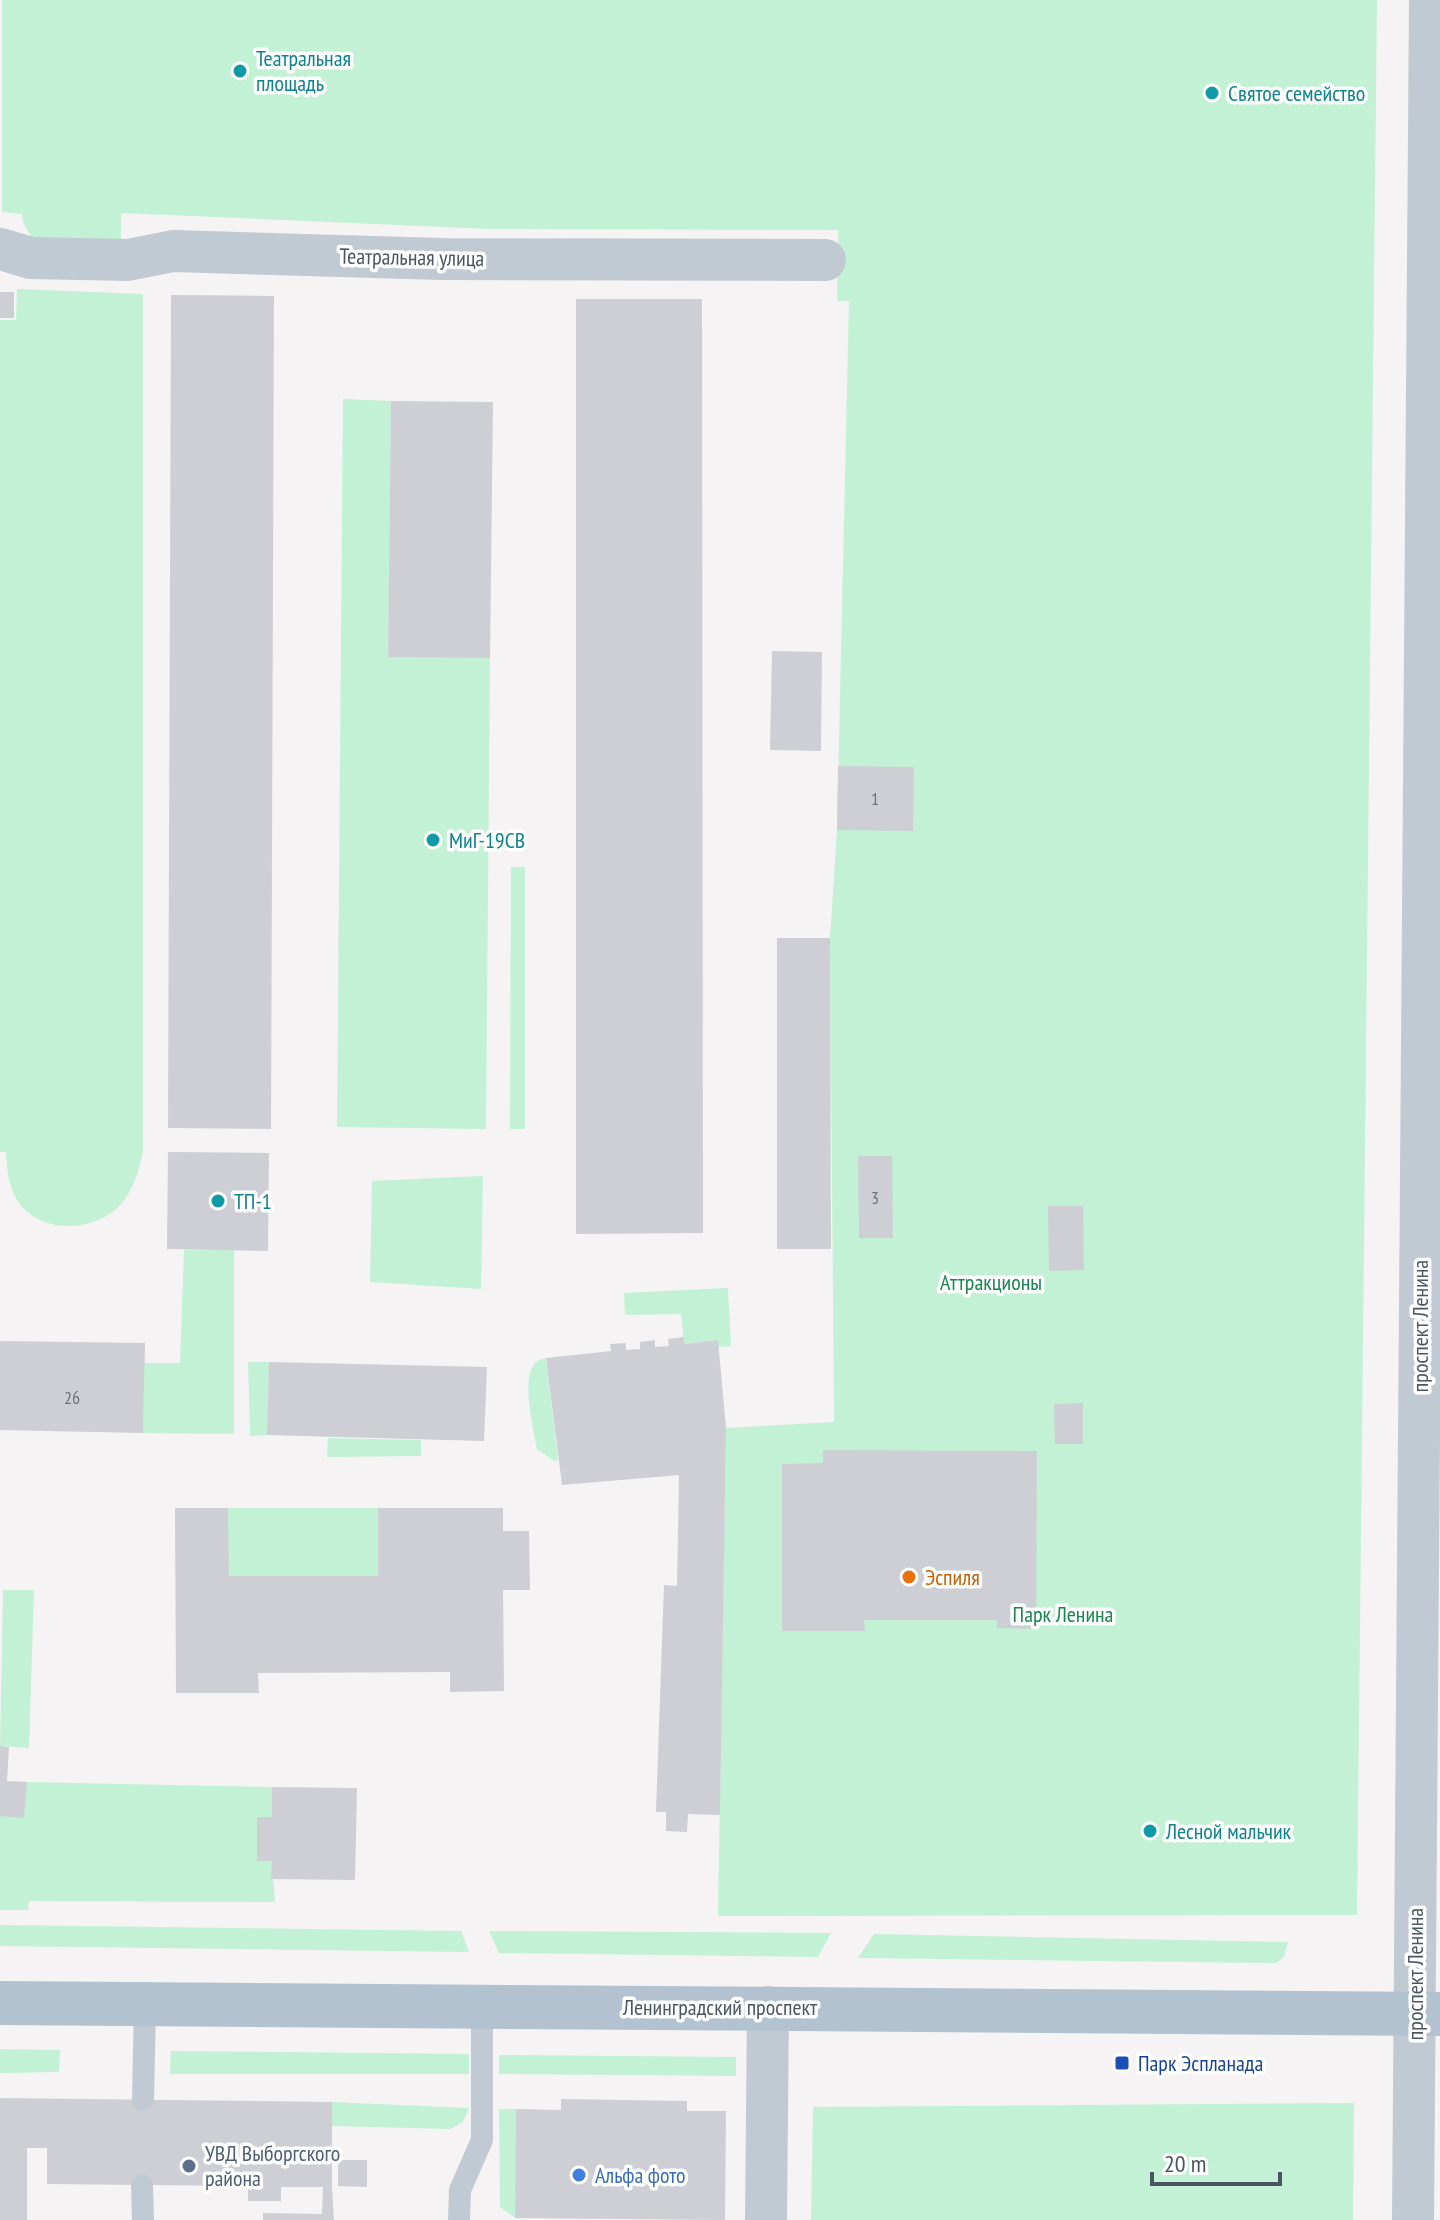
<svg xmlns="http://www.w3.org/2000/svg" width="1440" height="2220" font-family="'PT Sans Narrow',sans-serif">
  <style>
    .green { fill: #c3f1d5 }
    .building { fill: #cdcfd5 }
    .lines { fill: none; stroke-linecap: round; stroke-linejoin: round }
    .service { stroke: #c1cad2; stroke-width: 22 }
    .minor { stroke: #c1cad2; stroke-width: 42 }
    .primary { stroke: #b3c2d1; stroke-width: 44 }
    .culture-dot { fill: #0f9aa8; stroke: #fff; stroke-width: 3 }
    .food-dot { fill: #e8710a; stroke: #fff; stroke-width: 3 }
    .transit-dot { fill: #1a4fb4; stroke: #fff; stroke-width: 3 }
    .service-dot { fill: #5c6f8a; stroke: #fff; stroke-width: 3 }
    .shop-dot { fill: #3f7fe0; stroke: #fff; stroke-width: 3 }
    .labels { text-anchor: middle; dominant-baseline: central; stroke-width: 7; stroke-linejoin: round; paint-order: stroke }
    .number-label { font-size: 18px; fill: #6b747e }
    .culture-label { font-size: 22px; fill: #0d838f; stroke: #fff; text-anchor: start }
    .street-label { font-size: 22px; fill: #4a5661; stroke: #fff }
    .park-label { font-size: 22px; fill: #17864f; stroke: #fff }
    .food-label { font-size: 22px; fill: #c56008; stroke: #fff; text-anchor: start }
    .transit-label { font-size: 22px; fill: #164399; stroke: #fff; text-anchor: start }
    .service-label { font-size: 22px; fill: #4e5e75; stroke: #fff; text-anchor: start }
    .shop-label { font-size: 22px; fill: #366cbe; stroke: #fff; text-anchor: start }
  </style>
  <rect width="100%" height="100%" fill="#f5f3f3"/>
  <g class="green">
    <polygon points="2,0 1377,0 1357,1915 718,1916 726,1428 834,1422 830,938 837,830 849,301 837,301 838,230 489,229 121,213 121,242 32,238 23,222 22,214 2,212"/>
    <path d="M17,289l126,5v859c-5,19 -9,36 -22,51 -25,29 -82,31 -104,-4 -9,-15 -10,-30 -11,-48h-6v-832h16z"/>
    <polygon points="343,399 391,401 388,656 490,658 486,1129 337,1127"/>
    <polygon points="511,867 525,867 525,1129 510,1129"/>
    <polygon points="483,1176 481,1289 370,1282 372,1181"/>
    <polygon points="184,1250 234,1250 234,1434 143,1433 144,1363 180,1363"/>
    <polygon points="728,1288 731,1346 718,1347 717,1340 684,1344 681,1314 625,1315 624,1293"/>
    <path d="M546,1358l12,102 -4,1 -17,-12c-3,-21 -22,-89 9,-91z"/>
    <polygon points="248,1362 269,1362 267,1435 250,1436"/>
    <polygon points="328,1438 421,1440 421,1456 327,1457"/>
    <polygon points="228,1508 378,1508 378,1576 229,1576"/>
    <polygon points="3,1590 34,1590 29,1748 0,1746"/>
    <polygon points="27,1782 272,1787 272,1817 257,1818 257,1860 272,1861 275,1902 29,1901 28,1910 0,1910 0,1816"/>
    <polygon points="0,1925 461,1931 469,1952 0,1946"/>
    <polygon points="489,1931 831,1933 818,1957 499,1953"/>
    <polygon points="874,1934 1288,1942 1284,1957 1276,1963 858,1958"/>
    <polygon points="0,2049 60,2050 59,2072 0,2073"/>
    <polygon points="171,2051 469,2054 469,2074 170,2074"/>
    <polygon points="499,2055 736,2057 736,2076 499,2074"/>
    <polygon points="332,2102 469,2108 463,2122 450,2129 332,2126"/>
    <polygon points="1354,2103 1353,2220 811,2220 813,2107"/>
    <polygon points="499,2109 516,2109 515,2218 500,2207"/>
  </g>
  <g class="building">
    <rect x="0" y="292" width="14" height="26"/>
    <polygon points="171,295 274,296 271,1129 168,1128"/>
    <polygon points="576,299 702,299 703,1233 576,1234"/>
    <polygon points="391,401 493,402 490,658 388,657"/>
    <polygon points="772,651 822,652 821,751 770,750"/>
    <polygon points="838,766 914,767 913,831 837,830"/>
    <polygon points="777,938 830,938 831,1249 777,1249"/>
    <polygon points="168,1152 269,1153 268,1251 167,1249"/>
    <polygon points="858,1156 892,1156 893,1238 859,1238"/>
    <polygon points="1048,1206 1083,1206 1084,1270 1049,1271"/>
    <polygon points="684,1337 684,1344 718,1340 726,1428 720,1815 688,1814 687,1832 666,1831 666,1812 656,1812 664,1585 677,1586 679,1475 562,1485 546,1358 611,1351 610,1344 626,1343 626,1350 640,1349 640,1342 655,1340 655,1347 669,1346 668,1339"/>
    <polygon points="0,1341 145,1343 143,1433 0,1430"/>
    <polygon points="269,1362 487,1367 484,1441 267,1435"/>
    <polygon points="1083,1403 1083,1444 1055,1444 1054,1404"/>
    <polygon points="823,1450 1037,1451 1036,1629 997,1628 997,1620 864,1620 865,1631 782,1631 782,1464 823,1463"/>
    <polygon points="175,1508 228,1508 229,1576 378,1576 378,1508 503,1508 503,1531 529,1531 530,1590 503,1590 504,1691 450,1692 450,1672 258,1673 259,1693 176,1693"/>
    <polygon points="0,1746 9,1747 7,1781 27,1782 24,1818 0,1816"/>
    <polygon points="272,1787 357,1788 355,1880 271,1879 272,1861 257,1861 257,1817 272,1817"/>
    <polygon points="0,2098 332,2102 332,2187 334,2220 263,2220 263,2213 322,2214 323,2187 281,2187 281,2201 248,2201 248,2186 47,2184 47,2148 27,2148 27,2220 0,2220"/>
    <polygon points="561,2099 687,2101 687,2111 726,2111 725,2220 515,2218 516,2109 561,2110"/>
    <polygon points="338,2160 367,2160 367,2187 338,2186"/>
  </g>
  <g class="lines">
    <g class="service">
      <polyline points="143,2100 145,2004"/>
      <polyline points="142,2185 143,2220"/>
      <polyline points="459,2220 460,2190 482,2140 482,2006"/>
    </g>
    <g class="minor">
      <polyline points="0,249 31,258 128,260 173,251 442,259 825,260"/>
      <polyline points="766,2220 768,2007"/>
      <polyline points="1413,2220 1430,0"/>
    </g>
    <polyline class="primary" points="0,2003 1440,2014"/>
  </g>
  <g class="culture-dot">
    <circle cx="240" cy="71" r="8"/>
    <circle cx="1212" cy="93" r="8"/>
    <circle cx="433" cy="840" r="8"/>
    <circle cx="218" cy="1201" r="8"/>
    <circle cx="1150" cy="1831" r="8"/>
  </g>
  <circle class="food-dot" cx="909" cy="1577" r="8"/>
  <rect class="transit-dot" x="1114" y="2055" width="16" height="16" rx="4"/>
  <circle class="service-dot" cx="189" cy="2166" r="8"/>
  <circle class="shop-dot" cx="579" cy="2175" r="8"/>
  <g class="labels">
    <g class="number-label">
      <text x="875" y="798">1</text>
      <text x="875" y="1197">3</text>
      <text x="72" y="1397">26</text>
    </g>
    <g class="culture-label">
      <text x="256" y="58">Театральная<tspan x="256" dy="25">площадь</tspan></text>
      <text x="1228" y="93">Святое семейство</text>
      <text x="449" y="840">МиГ-19СВ</text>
      <text x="234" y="1201">ТП-1</text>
      <text x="1166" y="1831">Лесной мальчик</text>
    </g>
    <g class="street-label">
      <text transform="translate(412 257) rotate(1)">Театральная улица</text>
      <text transform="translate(1420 1326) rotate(-90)">проспект Ленина</text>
      <text transform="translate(1415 1974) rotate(-90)">проспект Ленина</text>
      <text x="720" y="2007">Ленинградский проспект</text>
    </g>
    <g class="park-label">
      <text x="991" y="1282">Аттракционы</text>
      <text x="1063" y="1614">Парк Ленина</text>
    </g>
    <g class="food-label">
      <text x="925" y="1577">Эспиля</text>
    </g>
    <g class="transit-label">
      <text x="1138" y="2063">Парк Эспланада</text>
    </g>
    <g class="service-label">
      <text x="205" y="2153">УВД Выборгского<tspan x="205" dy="25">района</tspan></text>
    </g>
    <g class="shop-label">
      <text x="595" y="2175">Альфа фото</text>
    </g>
  </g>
  <path d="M1152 2172v12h128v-12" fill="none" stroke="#4a5661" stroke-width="4"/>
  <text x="1164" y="2172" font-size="24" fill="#4a5661" stroke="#ffffff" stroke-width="6" paint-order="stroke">20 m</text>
</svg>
